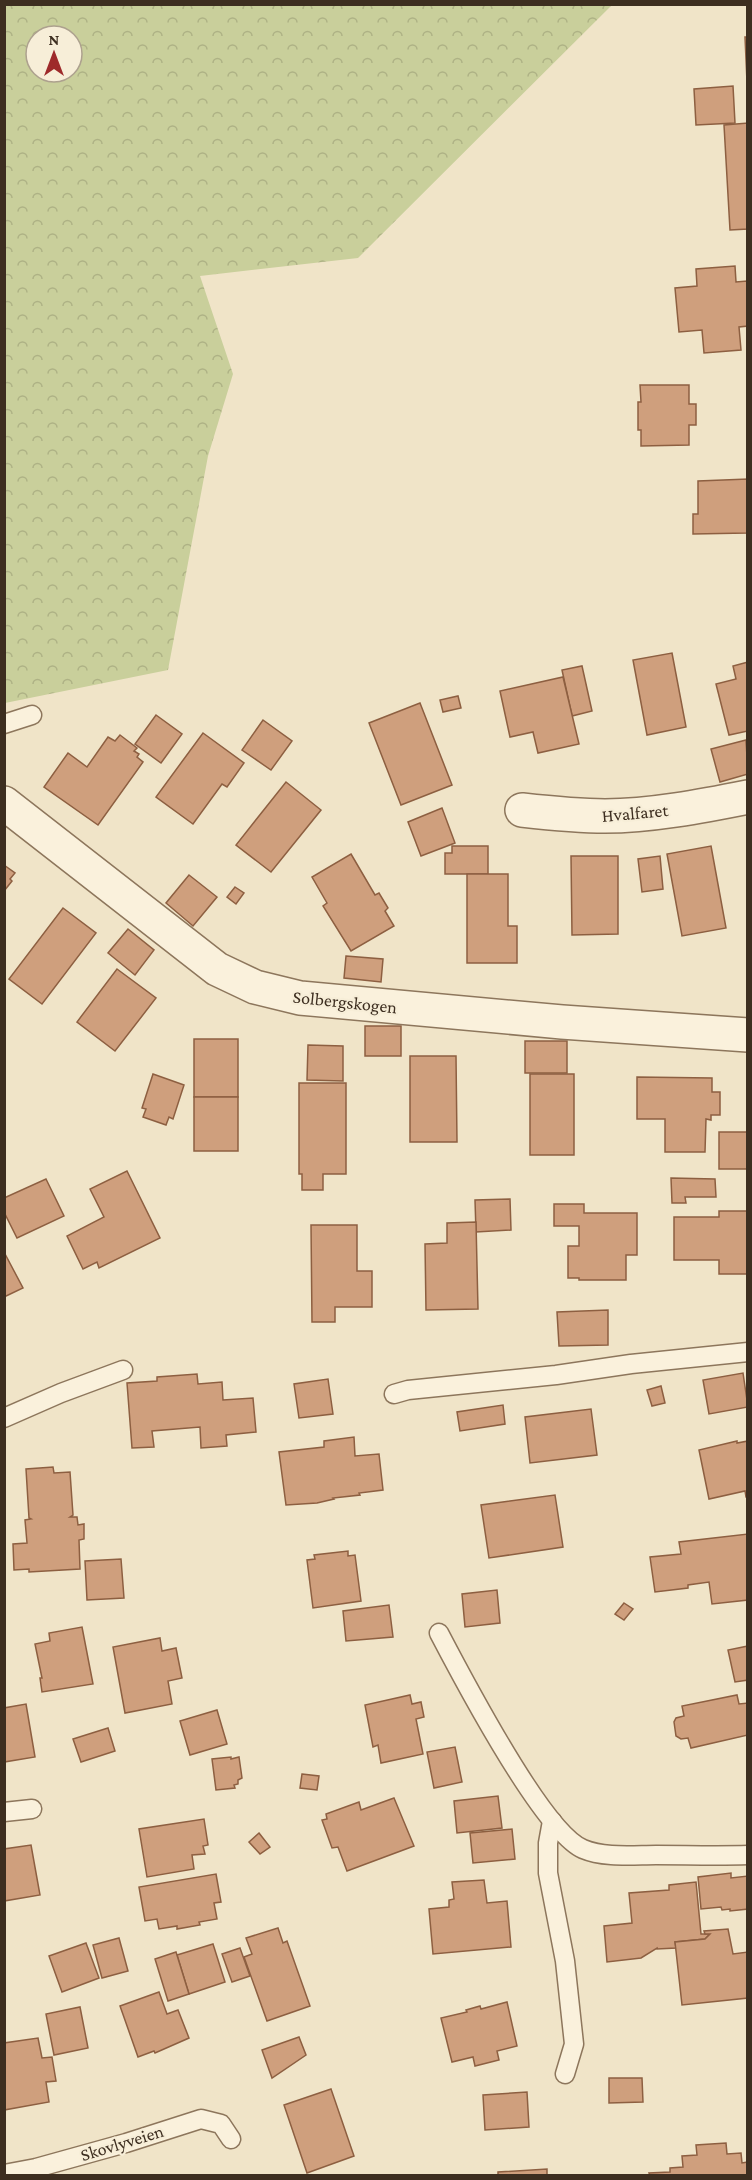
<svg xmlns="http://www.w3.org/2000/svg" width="752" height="2180" font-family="'Crimson Pro',serif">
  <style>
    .forest { fill: url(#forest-crowns); fill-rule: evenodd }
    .building { fill: #cf9f7d; stroke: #8d5f41; stroke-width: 1.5 }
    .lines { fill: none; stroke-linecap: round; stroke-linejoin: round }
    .service-casing { stroke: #8d765c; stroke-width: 21 }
    .minor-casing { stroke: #8d765c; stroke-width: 36 }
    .service { stroke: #faf1dc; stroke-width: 18 }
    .minor { stroke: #faf1dc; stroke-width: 33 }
    .labels { text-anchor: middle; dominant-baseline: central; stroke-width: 4.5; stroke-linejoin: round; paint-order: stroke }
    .street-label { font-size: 18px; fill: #3d2e20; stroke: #f7eed8 }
  </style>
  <defs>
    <pattern id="forest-crowns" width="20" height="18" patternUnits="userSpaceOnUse" patternTransform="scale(1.5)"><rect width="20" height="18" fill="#c9cf9b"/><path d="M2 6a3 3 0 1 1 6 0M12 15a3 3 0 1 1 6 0" fill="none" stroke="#aeb285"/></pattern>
  </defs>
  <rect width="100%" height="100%" fill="#f0e4c8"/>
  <path class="forest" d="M5,4l607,1 -254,253 -158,18 33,98 -25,82 -40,214 -163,33zM36,36h36v36h-36z"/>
  <g class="building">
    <polygon points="745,37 748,37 748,82 747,82"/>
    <polygon points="733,86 735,123 696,125 694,89"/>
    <polygon points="748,123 748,229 730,230 724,125"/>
    <polygon points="735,266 736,282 747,281 748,291 748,326 739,327 741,350 704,353 702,330 679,332 675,288 697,286 696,269"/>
    <polygon points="640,385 689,385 689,404 696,404 696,425 689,425 689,445 641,446 641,430 638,430 638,402 641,402"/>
    <polygon points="748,479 747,533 693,534 693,514 698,514 698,481"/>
    <polygon points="672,653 686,727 647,735 633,660"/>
    <polygon points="748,662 748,731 729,735 716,684 736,679 733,666"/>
    <polygon points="582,666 592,711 572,716 562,670"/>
    <polygon points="563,677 579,744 538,753 533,732 510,737 500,691"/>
    <polygon points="458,696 461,708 443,712 440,700"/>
    <polygon points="420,703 452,785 401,805 369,723"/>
    <polygon points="156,715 182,734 161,763 135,744"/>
    <polygon points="263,720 292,741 271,770 242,750"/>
    <polygon points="203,733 244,763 227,787 222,784 193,824 156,797"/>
    <polygon points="120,735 137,748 134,751 139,754 137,757 143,762 98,825 44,787 68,753 87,767 108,737 115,741"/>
    <polygon points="746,740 748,774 720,782 711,749"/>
    <polygon points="286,782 321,810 271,872 236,845"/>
    <polygon points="442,808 455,843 421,856 408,822"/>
    <polygon points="452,846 488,846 488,874 445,874 445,853 452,853"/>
    <polygon points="711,846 726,928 682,936 667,854"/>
    <polygon points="351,854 375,895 379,893 388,908 385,911 394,926 351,951 323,906 327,903 312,877"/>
    <polygon points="571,856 618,856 618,934 572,935"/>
    <polygon points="660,856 663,889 642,892 638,859"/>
    <polygon points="4,865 15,873 10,879 12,881 4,891"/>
    <polygon points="467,874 508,874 508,926 517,926 517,963 467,963"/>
    <polygon points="189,875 217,897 193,926 166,903"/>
    <polygon points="235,887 244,893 236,904 227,897"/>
    <polygon points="63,908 96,933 42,1004 9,979"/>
    <polygon points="128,929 154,950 135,975 108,953"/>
    <polygon points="346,956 383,959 381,982 344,978"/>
    <polygon points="117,969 156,998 115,1051 77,1022"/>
    <rect x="365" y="1026" width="36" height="30"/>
    <rect x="194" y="1039" width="44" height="58"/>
    <rect x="525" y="1041" width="42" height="32"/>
    <polygon points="308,1045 343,1046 343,1081 307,1080"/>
    <polygon points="410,1056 456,1056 457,1142 410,1142"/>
    <polygon points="153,1074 184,1085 173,1119 169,1117 166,1125 143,1117 146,1109 142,1108"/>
    <rect x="530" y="1074" width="44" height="81"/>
    <polygon points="637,1077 712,1078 712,1092 720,1092 720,1115 711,1115 711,1120 706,1119 705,1152 665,1152 665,1119 637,1119"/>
    <polygon points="299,1083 346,1083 346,1174 323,1174 323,1190 302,1190 302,1174 299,1174"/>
    <rect x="194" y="1097" width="44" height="54"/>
    <rect x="719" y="1132" width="29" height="37"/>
    <polygon points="127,1171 160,1238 99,1268 97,1262 83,1269 67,1236 104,1217 90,1189"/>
    <polygon points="671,1178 715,1179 716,1197 685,1197 686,1203 672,1203"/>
    <polygon points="46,1179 64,1216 17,1238 4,1212 4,1198"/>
    <polygon points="510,1199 511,1230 476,1232 475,1200"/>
    <polygon points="554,1204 584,1204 584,1213 637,1213 637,1255 626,1255 626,1280 579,1280 579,1278 568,1278 568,1246 579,1246 579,1226 554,1226"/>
    <polygon points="719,1211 748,1211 748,1274 719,1274 719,1260 674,1260 674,1217 719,1217"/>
    <polygon points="476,1222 478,1309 426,1310 425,1244 447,1243 447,1223"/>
    <polygon points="311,1225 357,1225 357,1271 372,1271 372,1307 335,1307 335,1322 312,1322"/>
    <polygon points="4,1252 23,1288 4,1297"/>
    <polygon points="608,1310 608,1345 559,1346 557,1312"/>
    <polygon points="743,1373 748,1407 709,1414 703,1380"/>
    <polygon points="197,1374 198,1384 222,1382 223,1400 253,1398 256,1432 226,1435 227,1446 201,1448 200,1427 152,1431 154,1447 132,1448 127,1383 157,1381 157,1377"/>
    <polygon points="328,1379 333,1414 299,1418 294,1384"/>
    <polygon points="661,1386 665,1403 652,1406 647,1390"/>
    <polygon points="503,1405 505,1424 460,1431 457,1412"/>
    <polygon points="591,1409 597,1455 530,1463 525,1417"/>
    <polygon points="354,1437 355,1456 379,1454 383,1490 359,1493 360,1495 333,1498 334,1499 317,1503 286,1505 279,1452 324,1447 324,1441"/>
    <polygon points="737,1441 737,1443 748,1441 748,1497 746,1497 745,1491 709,1499 699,1450"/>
    <polygon points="53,1467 54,1473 70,1472 73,1515 70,1517 77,1517 78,1525 84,1524 84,1539 79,1540 80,1569 29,1572 29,1569 14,1570 13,1544 27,1543 25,1520 31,1519 29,1518 26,1469"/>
    <polygon points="555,1495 563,1547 489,1558 481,1505"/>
    <polygon points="748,1534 748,1600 712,1604 709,1582 688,1585 688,1588 655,1592 650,1557 681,1554 679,1542"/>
    <polygon points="348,1551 348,1556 355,1555 361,1601 313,1608 307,1560 315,1559 314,1555"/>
    <polygon points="121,1559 124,1598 87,1600 85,1561"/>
    <polygon points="497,1590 500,1623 465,1627 462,1594"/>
    <polygon points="624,1603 633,1609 624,1620 615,1614"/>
    <polygon points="389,1605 393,1637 346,1641 343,1611"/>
    <polygon points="82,1627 93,1684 42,1692 40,1678 42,1678 35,1644 50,1641 49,1633"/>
    <polygon points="160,1638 162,1651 176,1648 182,1678 168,1681 172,1704 125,1713 113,1647"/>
    <polygon points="748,1646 748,1680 735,1682 728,1650"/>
    <polygon points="410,1695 412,1704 421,1702 424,1717 416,1719 423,1754 381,1763 378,1745 373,1747 365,1705"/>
    <polygon points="737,1695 739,1704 748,1703 748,1735 691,1748 688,1738 681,1739 676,1736 674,1722 676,1718 684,1716 682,1706"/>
    <polygon points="26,1704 35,1757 4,1762 4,1708"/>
    <polygon points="217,1710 227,1744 190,1755 180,1721"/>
    <polygon points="108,1728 115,1751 81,1762 73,1739"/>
    <polygon points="455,1747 462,1782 434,1788 427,1752"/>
    <polygon points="231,1757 231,1759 239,1757 242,1778 238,1780 238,1784 234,1785 235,1788 216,1790 212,1759"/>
    <polygon points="302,1774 319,1776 317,1790 300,1788"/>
    <polygon points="498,1796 502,1828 457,1833 454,1801"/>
    <polygon points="394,1798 414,1846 347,1871 338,1847 332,1848 322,1820 327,1819 326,1814 359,1802 361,1810"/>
    <polygon points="204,1819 208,1845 203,1846 205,1854 192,1855 194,1869 147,1877 139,1829"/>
    <polygon points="512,1829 515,1859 473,1863 470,1833"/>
    <polygon points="259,1833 270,1847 260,1854 249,1842"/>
    <polygon points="31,1845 40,1895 4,1901 4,1849"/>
    <polygon points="731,1873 731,1878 748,1876 748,1909 730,1911 730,1909 722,1910 721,1907 701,1909 698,1877"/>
    <polygon points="216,1874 221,1902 214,1903 217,1919 199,1922 200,1925 177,1929 177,1926 159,1929 157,1919 145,1921 139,1887"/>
    <polygon points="484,1880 487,1903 507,1901 511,1947 433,1954 429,1909 449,1907 449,1900 454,1899 452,1882"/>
    <polygon points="696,1882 701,1934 710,1934 705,1939 675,1942 676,1948 657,1949 657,1948 641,1958 607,1962 604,1926 632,1923 629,1893 669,1890 669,1885"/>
    <polygon points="278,1928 283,1943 287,1941 310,2006 267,2021 244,1957 252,1954 246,1938"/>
    <polygon points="728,1929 733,1954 748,1952 748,1998 682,2005 675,1942 705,1939 710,1934 705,1934 704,1931"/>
    <polygon points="119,1938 128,1971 102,1978 93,1945"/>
    <polygon points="86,1943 99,1978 62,1992 49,1956"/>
    <polygon points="213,1944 225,1982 189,1994 177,1955"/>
    <polygon points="240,1948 250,1976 232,1982 222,1954"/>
    <polygon points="176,1952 189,1994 168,2001 155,1959"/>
    <polygon points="159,1992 167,2014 178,2010 189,2038 155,2053 154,2051 138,2057 120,2006"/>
    <polygon points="507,2002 517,2046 497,2051 499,2060 475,2066 473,2057 452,2062 441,2018 467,2012 466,2010 480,2006 481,2009"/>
    <polygon points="80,2007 88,2048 54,2055 46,2014"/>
    <polygon points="299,2037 306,2055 272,2078 262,2050"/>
    <polygon points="38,2038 42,2058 52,2057 56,2081 46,2082 49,2102 4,2110 4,2043"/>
    <polygon points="609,2078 642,2078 643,2102 609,2103"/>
    <polygon points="331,2089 354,2156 307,2173 284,2105"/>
    <polygon points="527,2092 529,2127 485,2130 483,2095"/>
    <polygon points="726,2143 727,2154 741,2153 742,2163 748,2162 748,2176 650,2176 649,2173 670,2172 670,2168 683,2167 682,2156 697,2155 696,2145"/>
    <polygon points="547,2169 547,2176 498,2176 498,2172"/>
  </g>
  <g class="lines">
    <g class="service-casing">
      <g id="service">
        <polyline points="4,724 32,715"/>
        <polyline points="394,1394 408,1390 556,1375 631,1364 748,1352"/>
        <polyline points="4,1418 61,1393 123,1370"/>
        <path d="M439,1633c23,44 104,199 144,216 21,9 50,6 73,6 30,0 61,1 92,0"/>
        <polyline points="4,1812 32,1809"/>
        <polyline points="552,1821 548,1843 548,1873 565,1961 574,2044 565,2074"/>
        <polyline points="4,2174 36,2168 126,2143 201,2119 221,2124 231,2139"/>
      </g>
    </g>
    <g class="minor-casing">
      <g id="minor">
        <polyline points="4,803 217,969 255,987 300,998 562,1022 748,1035"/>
        <path d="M522,810c27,3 55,6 83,6 45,0 98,-10 143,-19"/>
      </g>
    </g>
    <use href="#service" class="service"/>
    <use href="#minor" class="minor"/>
  </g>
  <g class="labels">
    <g class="street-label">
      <text transform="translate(635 813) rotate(-5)">Hvalfaret</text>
      <text transform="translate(345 1002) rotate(6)">Solbergskogen</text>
      <text transform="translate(122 2143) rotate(-17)">Skovlyveien</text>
    </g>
  </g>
  <rect width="752" height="2180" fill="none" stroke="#3d2e20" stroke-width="12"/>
  <g transform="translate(54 54)"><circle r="28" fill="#f7eed8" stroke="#ada18e" stroke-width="1.5"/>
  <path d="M0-4.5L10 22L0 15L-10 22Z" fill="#9e2a2b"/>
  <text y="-9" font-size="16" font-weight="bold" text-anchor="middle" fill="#3d2e20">N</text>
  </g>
</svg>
